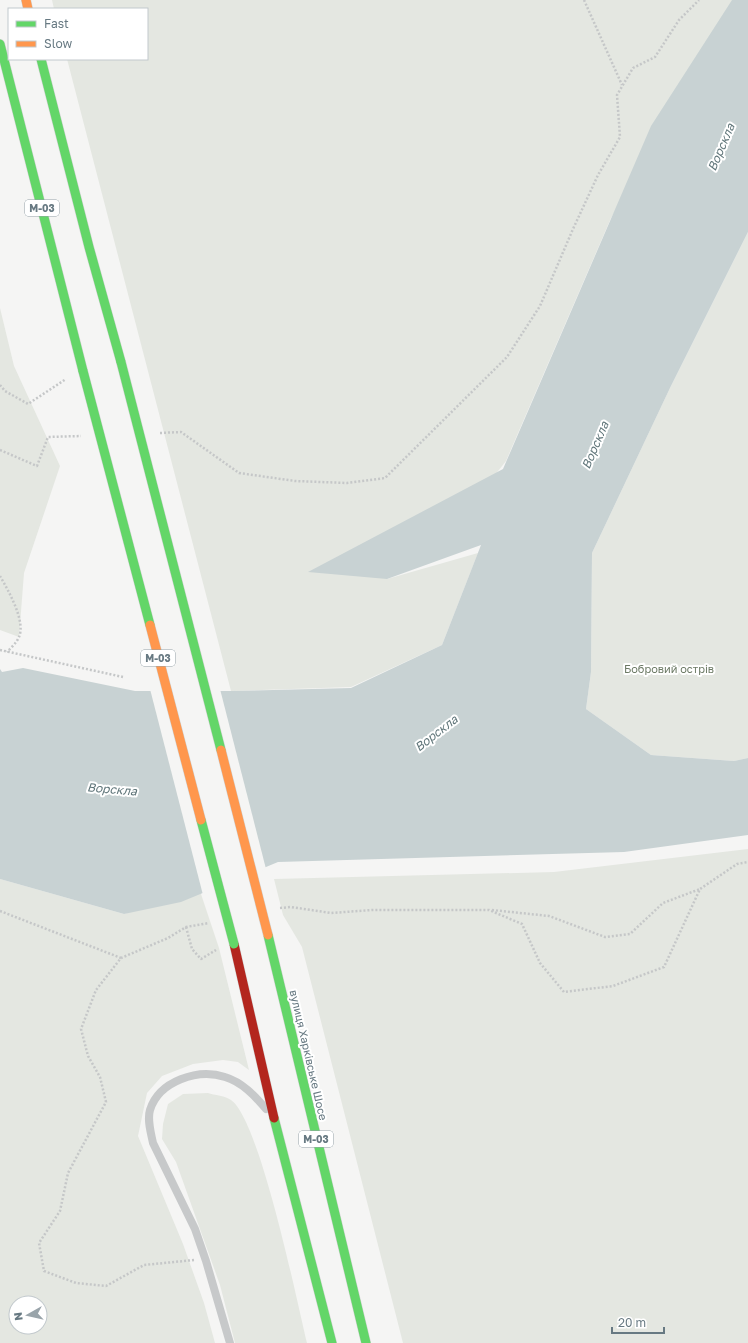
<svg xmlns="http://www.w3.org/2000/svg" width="748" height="1343" font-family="'Golos Text',sans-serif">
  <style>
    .green { fill: #e4e7e1; fill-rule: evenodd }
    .water { fill: #c8d2d3 }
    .pier { fill: #f5f5f4 }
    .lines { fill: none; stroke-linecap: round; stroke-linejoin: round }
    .fast-casing { stroke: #d0d1d1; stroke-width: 10 }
    .slow-casing { stroke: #d0d1d1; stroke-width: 10 }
    .jam-casing { stroke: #d0d1d1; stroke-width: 10 }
    .path { stroke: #c5c7c8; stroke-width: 2.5; stroke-dasharray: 2 2; stroke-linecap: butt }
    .lane { stroke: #c7c9ca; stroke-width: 8 }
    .fast { stroke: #63d668; stroke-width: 9 }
    .slow { stroke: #ff974d; stroke-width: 9 }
    .jam { stroke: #b3261e; stroke-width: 9 }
    .fast-bridge-casing { stroke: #d0d1d1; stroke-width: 10; stroke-linecap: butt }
    .slow-bridge-casing { stroke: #d0d1d1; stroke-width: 10; stroke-linecap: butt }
    .fast-bridge { stroke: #63d668; stroke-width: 9 }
    .slow-bridge { stroke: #ff974d; stroke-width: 9 }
    .labels { text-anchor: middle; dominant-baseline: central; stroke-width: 4; stroke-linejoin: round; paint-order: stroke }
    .shield { fill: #fff; stroke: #95a1a8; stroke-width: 1 }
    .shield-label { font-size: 10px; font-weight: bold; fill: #677982 }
    .park-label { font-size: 11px; fill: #6c7a65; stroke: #fff }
    .street-label { font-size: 11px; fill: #677982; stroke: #fff }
    .water-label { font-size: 12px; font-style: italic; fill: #5e7478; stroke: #fff }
  </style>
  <rect width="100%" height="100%" fill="#f5f5f4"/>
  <g class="green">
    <polygon points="52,0 738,0 611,218 506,461 480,494 387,579 478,553 442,645 351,687 231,691 67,59 147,59 147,9 54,9"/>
    <polygon points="748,232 748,758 734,761 651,755 586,709 591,672 592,553 670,388"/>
    <polygon points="0,308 14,366 60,466 24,573 19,637 0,630"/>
    <polygon points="748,849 748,1343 403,1343 302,947 283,915 274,879 554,872"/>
    <path d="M0,879l124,35 75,-26 20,60 30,122 -11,-8 -15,-2 -30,4 -31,12 -15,17 -9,43 45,108 21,59 11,40h-215zM16,1303h24v24h-24z"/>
    <path d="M208,1093c6,2 18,3 23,7 29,20 66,202 76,243h-72l-15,-58 -44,-123 -14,-23 1,-15 5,-20 15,-10z"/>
  </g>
  <polygon class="water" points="732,0 748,0 748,232 670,388 592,553 591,672 586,709 651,755 734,761 748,758 748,835 624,852 278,862 181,902 124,914 0,879 0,669 2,672 23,668 135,691 231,691 351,688 442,645 481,545 387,579 308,572 503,469 651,126"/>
  <polygon class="pier" points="150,689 220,689 266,869 203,895"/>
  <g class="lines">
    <g class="fast-casing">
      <g id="fast">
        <polyline points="0,44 83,371"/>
        <polyline points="41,59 89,247 121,362"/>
        <polyline points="268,935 366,1343"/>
        <polyline points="274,1118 332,1343"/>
      </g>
    </g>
    <g class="slow-casing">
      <polyline id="slow" points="26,0 28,9"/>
    </g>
    <g class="jam-casing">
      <polyline id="jam" points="234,944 274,1118"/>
    </g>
    <g class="path">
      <polyline points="584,0 622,85"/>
      <polyline points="0,385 5,391 28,404 66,379"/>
      <polyline points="160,433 181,432 239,473 295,481 347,483 385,478 507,357 540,306 573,229 598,175 620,137 617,95 633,68 655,57 679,20 699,0"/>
      <polyline points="0,450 37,466 48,437 81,436"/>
      <path d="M0,576c8,14 26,45 19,61 -2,5 -8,11 -12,15"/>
      <polyline points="0,650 123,677"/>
      <polyline points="280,908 291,907 331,913 372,910 489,910 522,924 540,963 564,992 613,986 664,967 700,889 737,864 748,862"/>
      <polyline points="492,910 549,916 605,937 630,934 663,903 700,889"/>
      <polyline points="0,911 121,958"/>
      <polyline points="186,927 192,949 201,959 216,950"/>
      <polyline points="194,1260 144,1265 106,1286 76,1283 44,1271 39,1243 60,1211 68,1173 106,1102 100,1077 88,1056 81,1029 96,990 121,958 168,938 186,927 209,923"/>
    </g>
    <path class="lane" d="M230,1343l-24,-82 -11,-32 -42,-86c-2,-10 -6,-23 -3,-33 9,-29 48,-42 75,-33 17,5 30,19 41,32"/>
    <use href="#fast" class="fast"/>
    <use href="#slow" class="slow"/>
    <use href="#jam" class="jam"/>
    <g class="fast-bridge-casing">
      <g id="fast-bridge">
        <polyline points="121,362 221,750"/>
        <polyline points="83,371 150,625"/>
        <polyline points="201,820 234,944"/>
      </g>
    </g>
    <g class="slow-bridge-casing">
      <g id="slow-bridge">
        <polyline points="150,625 201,820"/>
        <polyline points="221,750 268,935"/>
      </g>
    </g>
    <use href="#fast-bridge" class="fast-bridge"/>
    <use href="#slow-bridge" class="slow-bridge"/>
  </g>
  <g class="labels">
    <g class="shield">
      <rect x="25" y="200" width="34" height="16" rx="3"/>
      <rect x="141" y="650" width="34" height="16" rx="3"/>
      <rect x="299" y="1131" width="34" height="16" rx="3"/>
    </g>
    <g class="shield-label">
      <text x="42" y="208">М-03</text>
      <text x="158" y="658">М-03</text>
      <text x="316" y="1139">М-03</text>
    </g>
    <g class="park-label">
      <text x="669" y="668">Бобровий острів</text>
    </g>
    <g class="street-label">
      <text transform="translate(309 1055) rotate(77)">вулиця Харківське Шосе</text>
    </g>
    <g class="water-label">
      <text transform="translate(721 147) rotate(-67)">Ворскла</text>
      <text transform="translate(595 445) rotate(-67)">Ворскла</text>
      <text transform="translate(436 733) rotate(-38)">Ворскла</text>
      <text transform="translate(112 789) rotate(5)">Ворскла</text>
    </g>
  </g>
  <rect x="8" y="8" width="140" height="52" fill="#ffffff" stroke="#c2c9cd"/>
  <rect x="16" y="21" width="20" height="6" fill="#63d668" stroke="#c2c9cd"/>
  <text x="44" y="28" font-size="12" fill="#677982">Fast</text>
  <rect x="16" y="41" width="20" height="6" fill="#ff974d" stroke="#c2c9cd"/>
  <text x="44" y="48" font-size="12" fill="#677982">Slow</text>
  <g transform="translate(28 1315) rotate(262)"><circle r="19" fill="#ffffff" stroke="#c2c9cd"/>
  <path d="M0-3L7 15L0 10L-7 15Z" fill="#99a4aa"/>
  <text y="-6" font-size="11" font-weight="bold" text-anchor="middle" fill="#677982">N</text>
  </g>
  <path d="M612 1327v6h52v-6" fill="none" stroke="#677982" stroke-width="2"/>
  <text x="618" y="1327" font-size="12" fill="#677982" stroke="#ffffff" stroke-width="3" paint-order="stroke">20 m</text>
</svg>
